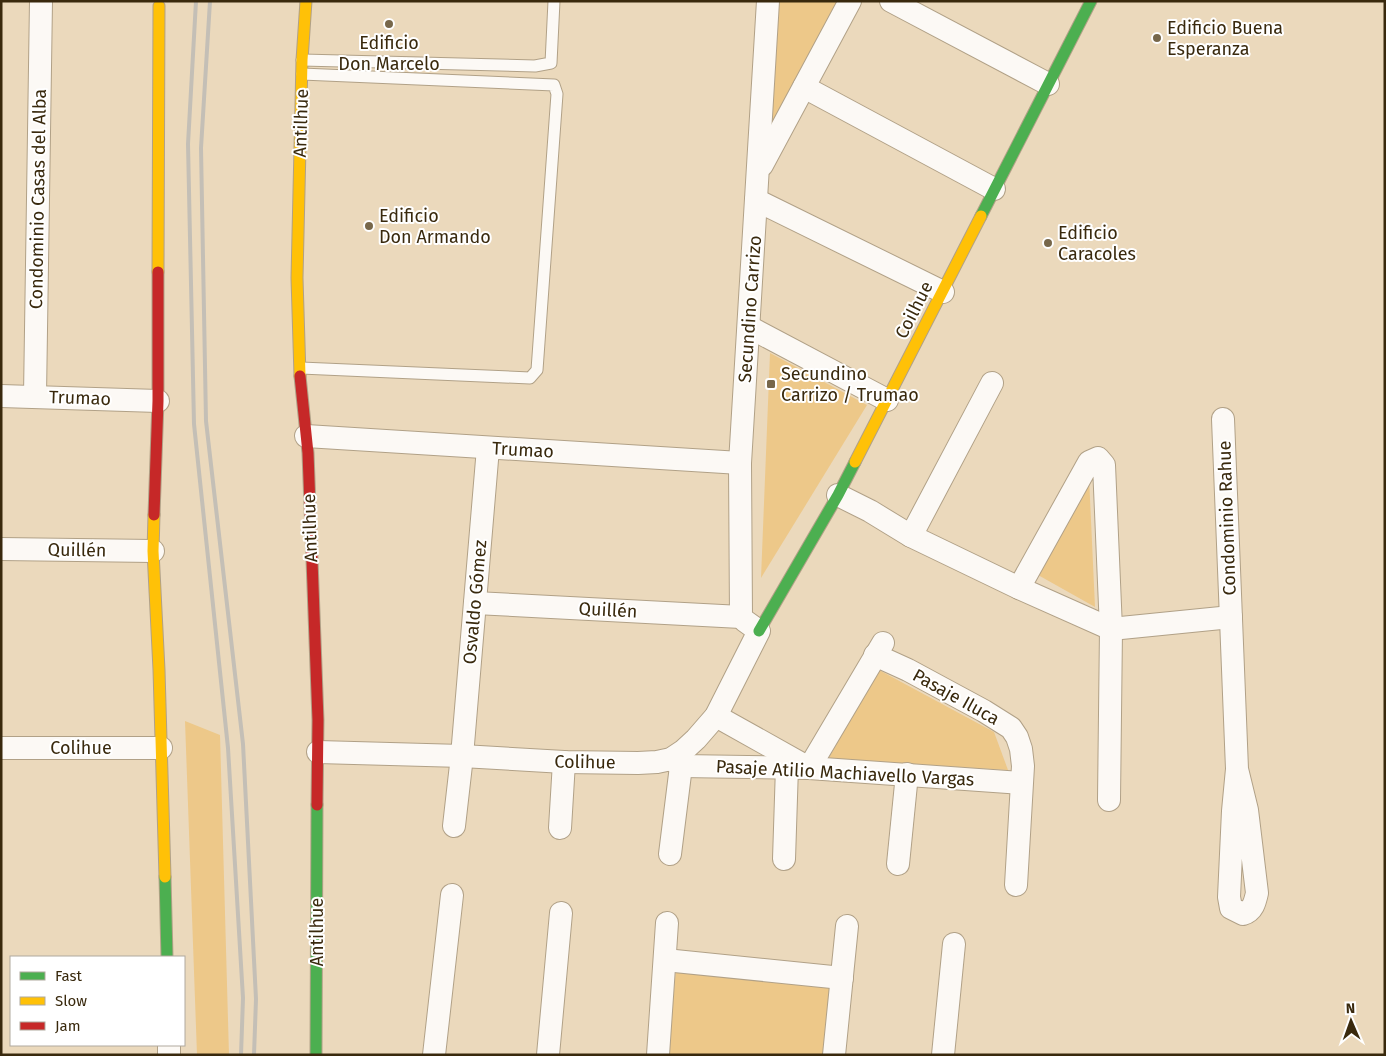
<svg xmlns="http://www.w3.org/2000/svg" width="1386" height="1056" font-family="'Fira Sans',sans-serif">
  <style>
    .green { fill: #edc889 }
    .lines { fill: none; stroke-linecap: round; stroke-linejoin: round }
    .lane-casing { stroke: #b1a187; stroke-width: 13 }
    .street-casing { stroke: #b1a187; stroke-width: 24 }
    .fast-casing { stroke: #b1a187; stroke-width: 13 }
    .slow-casing { stroke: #b1a187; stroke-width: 13 }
    .jam-casing { stroke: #b1a187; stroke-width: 13 }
    .lane { stroke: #fcf9f5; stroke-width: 11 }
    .street { stroke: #fcf9f5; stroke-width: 22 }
    .fast { stroke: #4caf50; stroke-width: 11 }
    .slow { stroke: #ffc107; stroke-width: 11 }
    .jam { stroke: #c62828; stroke-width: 11 }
    .rail { stroke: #c4bfb6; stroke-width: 4 }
    .poi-dot { fill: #77674a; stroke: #fff; stroke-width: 2 }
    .labels { text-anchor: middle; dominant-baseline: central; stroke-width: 4; stroke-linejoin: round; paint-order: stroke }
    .poi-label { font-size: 18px; fill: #39290d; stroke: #fff; text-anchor: start }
    .street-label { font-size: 18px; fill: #39290d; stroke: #fff }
  </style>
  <rect width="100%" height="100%" fill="#ebd9bc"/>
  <g class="green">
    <polygon points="773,1 841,1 768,136"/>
    <polygon points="770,353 867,405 761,578"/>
    <polygon points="1089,477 1095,607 1038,575"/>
    <polygon points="879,670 994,732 1008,770 828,759"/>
    <polygon points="185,721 220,735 229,1055 197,1055"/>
    <polygon points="676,969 835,984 828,1055 668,1055"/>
  </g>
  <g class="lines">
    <g class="lane-casing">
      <g id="lane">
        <polyline points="302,60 535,66 551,63 554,1"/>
        <polyline points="301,368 530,378 537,370 557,94 554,85 302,74"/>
      </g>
    </g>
    <g class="street-casing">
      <g id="street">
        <polyline points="891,1 1048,84"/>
        <polyline points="804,87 994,189"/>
        <polyline points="762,165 850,1"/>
        <polyline points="756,200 943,292"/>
        <polyline points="749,327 887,400"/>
        <polyline points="1,396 158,401"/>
        <polyline points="35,396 41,1"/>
        <path d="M1223,419l14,350 -4,42 -4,86 2,11 12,6c10,-3 12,-12 14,-21l-10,-83 -10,-41"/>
        <polyline points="306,436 740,463"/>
        <polyline points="838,495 870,511 911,536 1019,588 1111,629 1231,617"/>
        <polyline points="911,536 992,383"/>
        <polyline points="1,549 153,551"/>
        <polyline points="1019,588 1089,462 1098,458 1104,465 1111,629 1109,800"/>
        <polyline points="475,603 741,617"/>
        <polyline points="741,617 740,463 768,1"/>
        <polyline points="875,655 908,670 984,711 1011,728 1017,737 1021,749 1023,766 1016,885"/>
        <polyline points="716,716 809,768 883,643"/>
        <polyline points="1,748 161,748"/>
        <polyline points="318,752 462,756 564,762 638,763 657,762 671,759 683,751 696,739 716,716 759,631 745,621"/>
        <polyline points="671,759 681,766 809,768 1021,783"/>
        <polyline points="454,826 462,756 488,448"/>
        <polyline points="560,828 564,762"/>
        <polyline points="670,854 681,766"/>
        <polyline points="784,859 787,767"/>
        <polyline points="898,864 907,774"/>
        <polyline points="665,960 842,978"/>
        <polyline points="169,1045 169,1055"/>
        <polyline points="434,1055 452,895"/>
        <polyline points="548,1055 561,913"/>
        <polyline points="658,1055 667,923"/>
        <polyline points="834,1055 847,926"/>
        <polyline points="943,1055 954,944"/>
      </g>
    </g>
    <g class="fast-casing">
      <g id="fast">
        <polyline points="981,216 1091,1"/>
        <polyline points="759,631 838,495 855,462"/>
        <polyline points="165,877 167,957"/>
        <polyline points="316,1055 317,805"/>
      </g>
    </g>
    <g class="slow-casing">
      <g id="slow">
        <polyline points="158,272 159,6"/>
        <polyline points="300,376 297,278 302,60 306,1"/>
        <polyline points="855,462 981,216"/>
        <polyline points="154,515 153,551 159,670 165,877"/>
      </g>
    </g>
    <g class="jam-casing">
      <g id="jam">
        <polyline points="300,376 308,453 318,720 317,805"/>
        <polyline points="154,515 158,401 158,272"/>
      </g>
    </g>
    <use href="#lane" class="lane"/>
    <use href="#street" class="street"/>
    <use href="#fast" class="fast"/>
    <use href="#slow" class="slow"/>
    <use href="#jam" class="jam"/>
    <g class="rail">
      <polyline points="196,1 188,144 194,424 228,748 243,998 241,1055"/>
      <polyline points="210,1 201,148 206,421 243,744 256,999 254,1055"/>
    </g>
  </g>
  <g class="poi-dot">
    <circle cx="389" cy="24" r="5"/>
    <circle cx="1157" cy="38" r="5"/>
    <circle cx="369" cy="226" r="5"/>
    <circle cx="1048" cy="243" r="5"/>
    <rect x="766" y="379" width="10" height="10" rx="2.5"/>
  </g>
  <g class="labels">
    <g class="poi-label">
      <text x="1167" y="28">Edificio Buena<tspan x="1167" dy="21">Esperanza</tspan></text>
      <text x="389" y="43" text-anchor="middle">Edificio<tspan x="389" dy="21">Don Marcelo</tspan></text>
      <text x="379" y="216">Edificio<tspan x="379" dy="21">Don Armando</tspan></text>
      <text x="1058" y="233">Edificio<tspan x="1058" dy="21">Caracoles</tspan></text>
      <text x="781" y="374">Secundino<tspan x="781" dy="21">Carrizo / Trumao</tspan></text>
    </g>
    <g class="street-label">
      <text transform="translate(301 123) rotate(-88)">Antilhue</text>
      <text transform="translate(38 199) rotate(-89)">Condominio Casas del Alba</text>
      <text transform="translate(750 309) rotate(-86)">Secundino Carrizo</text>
      <text transform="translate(914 310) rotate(-63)">Coilhue</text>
      <text transform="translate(80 398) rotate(2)">Trumao</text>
      <text transform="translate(523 450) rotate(3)">Trumao</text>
      <text transform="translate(1227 518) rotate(-92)">Condominio Rahue</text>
      <text transform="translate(310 528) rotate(-92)">Antilhue</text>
      <text transform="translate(77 550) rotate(1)">Quillén</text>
      <text transform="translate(475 602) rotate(-85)">Osvaldo Gómez</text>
      <text transform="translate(608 610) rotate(3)">Quillén</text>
      <text transform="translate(956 697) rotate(29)">Pasaje Iluca</text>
      <text x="81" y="748">Colihue</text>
      <text transform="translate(585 762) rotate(1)">Colihue</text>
      <text transform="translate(845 773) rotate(3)">Pasaje Atilio Machiavello Vargas</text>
      <text transform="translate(317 932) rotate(-90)">Antilhue</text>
    </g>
  </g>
  <rect width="1386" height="1056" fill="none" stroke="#39290d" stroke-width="5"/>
  <rect x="10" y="956" width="175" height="90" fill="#ffffff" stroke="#b0a99e"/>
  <rect x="20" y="972" width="25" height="8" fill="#4caf50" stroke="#b0a99e"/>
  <text x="55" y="981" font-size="15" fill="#39290d">Fast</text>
  <rect x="20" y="997" width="25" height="8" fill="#ffc107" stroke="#b0a99e"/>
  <text x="55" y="1006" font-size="15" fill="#39290d">Slow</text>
  <rect x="20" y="1022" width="25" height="8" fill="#c62828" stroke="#b0a99e"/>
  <text x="55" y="1031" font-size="15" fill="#39290d">Jam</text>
  <g transform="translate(1351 1021) rotate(358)" stroke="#ffffff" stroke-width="4" paint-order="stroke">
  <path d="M0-4L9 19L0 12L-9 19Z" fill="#39290d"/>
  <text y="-8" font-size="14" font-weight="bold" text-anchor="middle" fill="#39290d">N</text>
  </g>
</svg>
